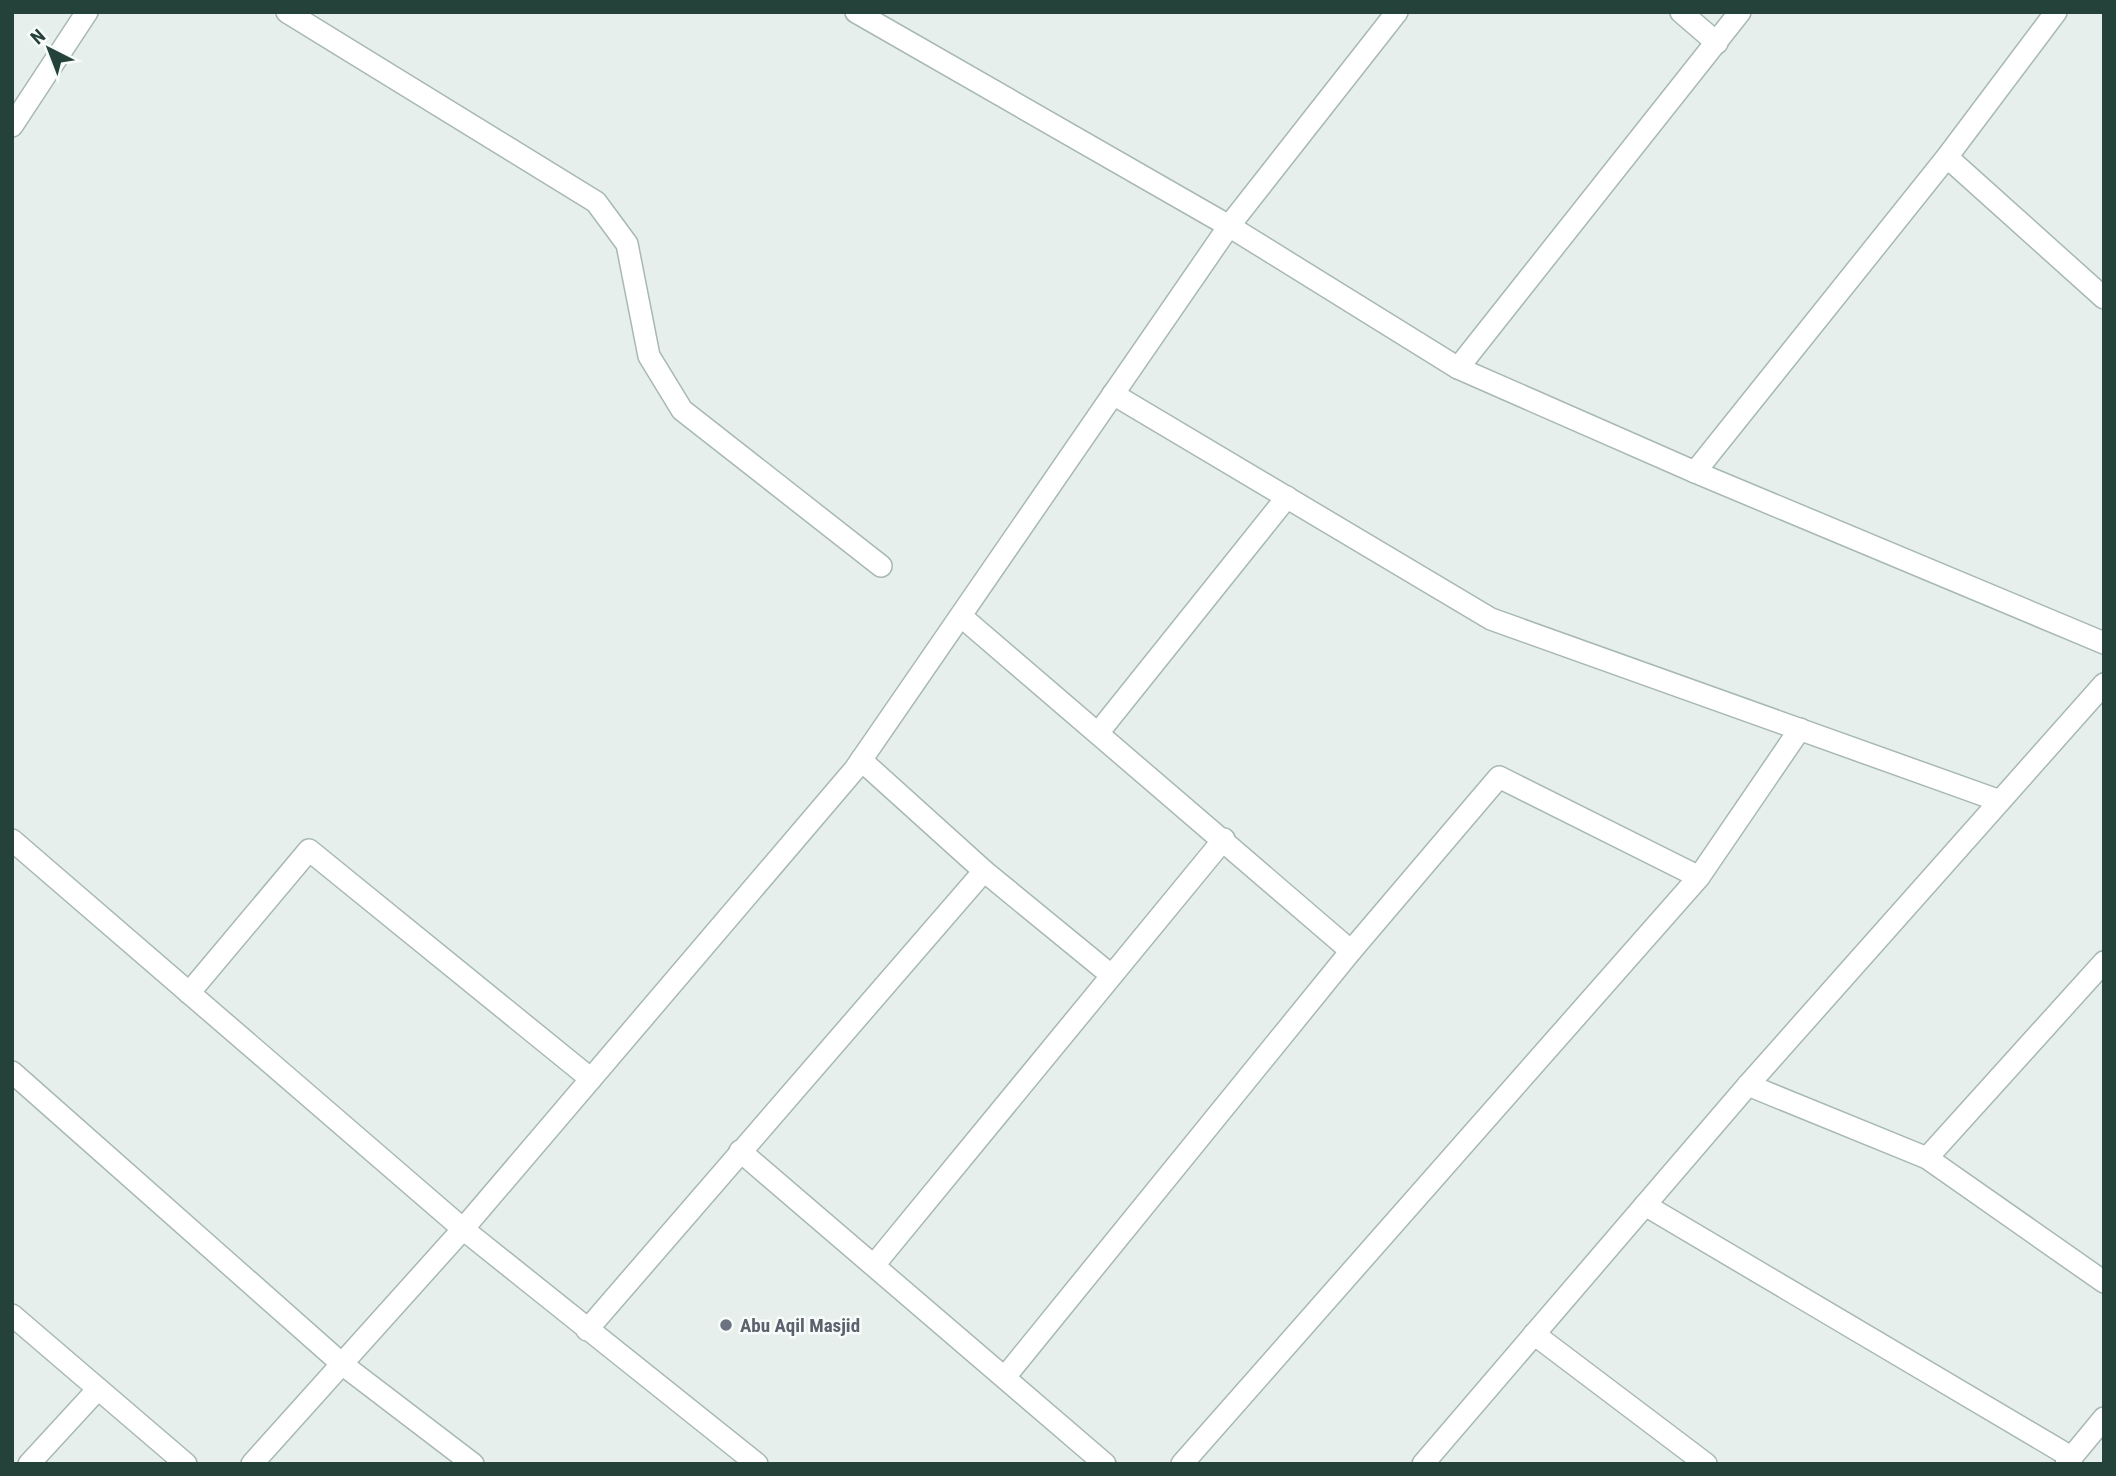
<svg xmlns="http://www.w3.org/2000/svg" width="2116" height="1476" font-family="'Roboto Condensed',sans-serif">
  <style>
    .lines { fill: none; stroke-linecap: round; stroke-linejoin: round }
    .service-casing { stroke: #a8b8b2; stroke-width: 24 }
    .minor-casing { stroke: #a8b8b2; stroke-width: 24 }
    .service { stroke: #fff; stroke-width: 21 }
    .minor { stroke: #fff; stroke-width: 21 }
    .worship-dot { fill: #6b7280; stroke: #f7fbf9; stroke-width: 2.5 }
    .labels { text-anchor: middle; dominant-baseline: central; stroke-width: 5; stroke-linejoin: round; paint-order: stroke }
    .worship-label { font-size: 19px; font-weight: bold; fill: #5b616d; stroke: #f7fbf9; text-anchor: start }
  </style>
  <rect width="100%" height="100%" fill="#e6efeb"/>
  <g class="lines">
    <g class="service-casing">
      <g id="service">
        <polyline points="287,12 596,202 627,244 649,356 682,410 881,566"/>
        <polyline points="12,126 87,12"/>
      </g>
    </g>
    <g class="minor-casing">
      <g id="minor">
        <polyline points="856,12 1229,226 1458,368 1695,472 2104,643"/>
        <polyline points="1681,12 1717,43"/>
        <polyline points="1947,157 2104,298"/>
        <polyline points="1458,368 1740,12"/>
        <polyline points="1113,394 1491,619 2000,801"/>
        <polyline points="1695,472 1947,157 2056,12"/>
        <polyline points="962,617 1351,951"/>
        <polyline points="1098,733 1287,497"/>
        <polyline points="861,760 984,871 1111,975"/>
        <polyline points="12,840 463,1229 757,1464"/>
        <polyline points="189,993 309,850 591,1079"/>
        <polyline points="12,1072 342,1364 473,1464"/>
        <polyline points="1748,1085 1927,1158 2104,1282"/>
        <polyline points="740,1151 1105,1464"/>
        <polyline points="1927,1158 2104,962"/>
        <polyline points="1645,1205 2071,1457"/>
        <polyline points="874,1265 1224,839"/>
        <polyline points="12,1315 186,1464"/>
        <polyline points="587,1330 984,871"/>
        <polyline points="1534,1334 1706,1464"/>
        <polyline points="1005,1377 1351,951 1499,777 1699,877"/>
        <polyline points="29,1464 98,1389"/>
        <polyline points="252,1464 463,1229 855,769 1229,226 1397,12"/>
        <polyline points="1182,1464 1699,877 1800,729"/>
        <polyline points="1423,1464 1748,1085 2104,684"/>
        <polyline points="2066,1464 2104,1418"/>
      </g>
    </g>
    <use href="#service" class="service"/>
    <use href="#minor" class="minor"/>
  </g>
  <circle class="worship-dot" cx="726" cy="1325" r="7"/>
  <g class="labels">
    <g class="worship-label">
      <text x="740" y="1325">Abu Aqil Masjid</text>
    </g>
  </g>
  <rect width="2116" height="1476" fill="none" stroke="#24423a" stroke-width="28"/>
  <g transform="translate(49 49) rotate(318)" stroke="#f7fbf9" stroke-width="5" paint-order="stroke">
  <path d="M0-5L12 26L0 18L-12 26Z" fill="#24423a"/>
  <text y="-10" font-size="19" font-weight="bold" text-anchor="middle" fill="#24423a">N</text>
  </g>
</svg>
